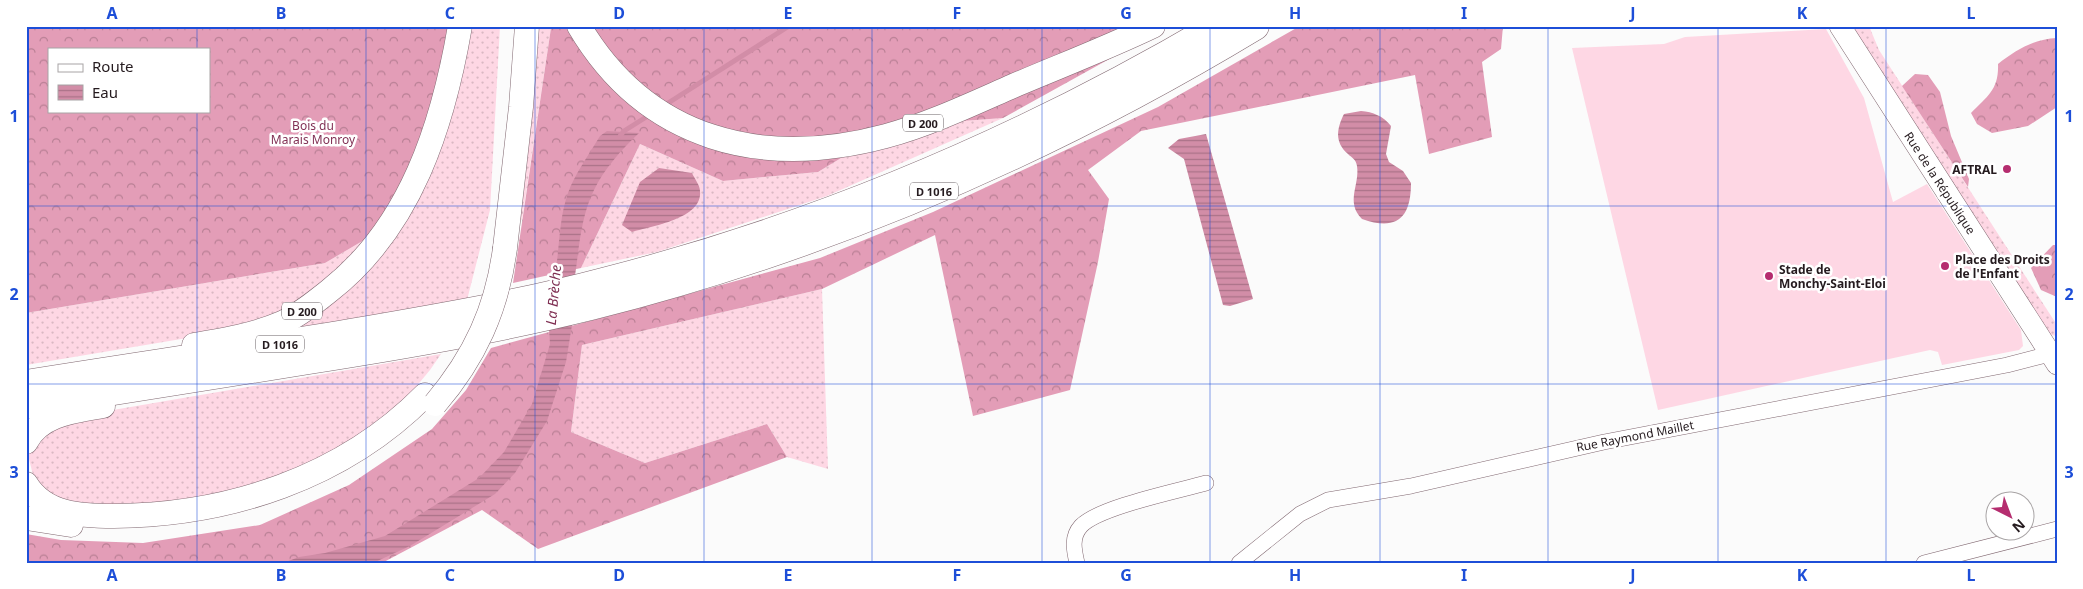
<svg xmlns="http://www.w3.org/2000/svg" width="2083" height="589" font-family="'Noto Sans',sans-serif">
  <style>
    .grass { fill: url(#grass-dots) }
    .forest { fill: url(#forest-crowns); fill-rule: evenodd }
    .pitch { fill: #fed7e4 }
    .water { fill: url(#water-rules) }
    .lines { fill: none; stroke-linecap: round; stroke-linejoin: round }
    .stream { stroke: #d28da7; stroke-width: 5 }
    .street-casing { stroke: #816871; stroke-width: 16 }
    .secondary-casing { stroke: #816871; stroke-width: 22 }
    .primary-casing { stroke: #816871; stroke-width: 25 }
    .highway-casing { stroke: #816871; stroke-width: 29 }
    .street { stroke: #fff; stroke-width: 15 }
    .secondary { stroke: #fff; stroke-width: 21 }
    .primary { stroke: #fff; stroke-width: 24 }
    .highway { stroke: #fff; stroke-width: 28 }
    .primary-bridge-casing { stroke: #816871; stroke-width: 25; stroke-linecap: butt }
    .primary-bridge { stroke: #fff; stroke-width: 24 }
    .grid { fill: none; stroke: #1d4ed8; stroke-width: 1; stroke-opacity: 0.55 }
    .poi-dot { fill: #b52d6f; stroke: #fff; stroke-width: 2 }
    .labels { text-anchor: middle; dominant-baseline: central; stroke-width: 5; stroke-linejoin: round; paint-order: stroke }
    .shield { fill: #fff; stroke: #665f62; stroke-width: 1 }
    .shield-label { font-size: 11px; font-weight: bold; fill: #251b1f }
    .park-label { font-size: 12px; fill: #823155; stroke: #fff }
    .poi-label { font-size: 12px; font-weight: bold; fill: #251b1f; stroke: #fff; text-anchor: start }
    .street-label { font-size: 12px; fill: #251b1f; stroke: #fff }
    .water-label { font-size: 14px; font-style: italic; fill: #7e2d51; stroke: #fff }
    .neatline { fill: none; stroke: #1d4ed8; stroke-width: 2 }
    .grid-label { font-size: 16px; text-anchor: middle; font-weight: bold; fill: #1d4ed8 }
  </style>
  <defs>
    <pattern id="grass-dots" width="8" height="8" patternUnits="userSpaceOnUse" patternTransform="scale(1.25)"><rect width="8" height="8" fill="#fed7e4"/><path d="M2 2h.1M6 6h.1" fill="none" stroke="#dab8c3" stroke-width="1.8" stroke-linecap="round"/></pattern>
    <pattern id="forest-crowns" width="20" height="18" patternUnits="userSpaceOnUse" patternTransform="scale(1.25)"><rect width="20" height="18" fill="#e39db7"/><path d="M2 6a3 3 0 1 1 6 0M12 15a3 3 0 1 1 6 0" fill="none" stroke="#b87f94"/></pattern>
    <pattern id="water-rules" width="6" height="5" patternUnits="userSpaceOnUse" patternTransform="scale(1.25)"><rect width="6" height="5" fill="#d28da7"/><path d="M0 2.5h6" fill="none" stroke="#aa7287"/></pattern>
  </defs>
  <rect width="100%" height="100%" fill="#fbfbfb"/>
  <g class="grass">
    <polygon points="466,26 500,26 490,210 466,304 291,333 341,290"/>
    <polygon points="534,26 553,26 551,28 522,220 515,216"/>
    <polygon points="1849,26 1869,26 1879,50 2057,325 2057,336 2051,335"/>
    <polygon points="1003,118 827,196 657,252 581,268 640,144 723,181 818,172 894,126"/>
    <polygon points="371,236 324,286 253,327 26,365 26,313 325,263"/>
    <polygon points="822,289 828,469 787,457 767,424 645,463 571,432 582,345"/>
    <polygon points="441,354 430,370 386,423 336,455 251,490 152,506 54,502 35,483 27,451 34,438 78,416"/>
  </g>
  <g class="forest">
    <path d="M26,26h428l-35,125 -48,85 -46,27 -299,50zM49,49h160v62h-160z"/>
    <polygon points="553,26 1160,26 1131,47 1003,118 894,126 818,172 723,181 640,144 581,268 513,283 551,28"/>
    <polygon points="1300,26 1503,26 1501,49 1482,62 1492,137 1429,154 1415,75 1141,131 1088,170 1109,199 1098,262 1070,390 973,416 935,235 822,289 582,345 571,432 645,463 767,424 787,457 538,549 482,510 382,563 26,563 26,534 61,540 143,543 260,525 349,485 432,429 466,390 491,348 820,258 933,212 1158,107"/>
    <path d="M2057,38v69l-29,19 -36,7 -15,-9 -6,-11c17,-17 28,-24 27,-49 18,-14 36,-25 59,-26z"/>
    <polygon points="1915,74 1928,75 1940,92 1951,136 1969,179 1968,187 1902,86"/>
    <polygon points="2053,245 2057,245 2057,297 2041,290 2031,268"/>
  </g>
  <polygon class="pitch" points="1826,29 1864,98 1893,202 1927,184 2021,330 2023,346 2019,350 1942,365 1938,352 1930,350 1658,410 1572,48 1664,44 1685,37"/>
  <g class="water">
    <path d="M1361,111c12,1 22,5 30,15l-5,28 3,8 14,9 8,12c0,36 -15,48 -49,36 -17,-17 -2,-34 -5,-53 -1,-7 -5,-8 -9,-12 -14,-12 -11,-26 -4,-40z"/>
    <path d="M607,131l32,2c-17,16 -35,36 -45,57 -13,26 -15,58 -19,86l-21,4c6,-28 4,-59 14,-87 6,-18 22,-40 32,-57z"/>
    <polygon points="1206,134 1253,299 1230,306 1223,305 1184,159 1168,148 1179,139"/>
    <path d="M659,168l33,5c2,5 8,12 8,18 3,28 -49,35 -68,41l-10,-7 18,-43z"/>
    <polygon points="572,325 566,362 547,421 515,473 495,494 410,546 373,563 283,563 299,557 325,553 385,536 479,478 504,452 532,404 550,344 549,329"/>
  </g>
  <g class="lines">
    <g class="stream">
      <polyline points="665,105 789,26"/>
      <polyline points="620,136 624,131 651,114"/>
    </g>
    <g class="street-casing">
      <g id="street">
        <path d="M1077,563c-3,-13 -6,-26 4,-37 18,-19 97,-35 125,-43"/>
        <polyline points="1239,563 1300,514 1328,500 1411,486 1604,442 2007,365 2050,354"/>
        <polyline points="1924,563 2057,529"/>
      </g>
    </g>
    <g class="secondary-casing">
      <polyline id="secondary" points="1840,26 2057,364"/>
    </g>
    <g class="primary-casing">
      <g id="primary">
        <path d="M579,26c68,115 184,143 307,110 44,-12 86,-32 127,-50 47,-20 94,-38 140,-60"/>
        <polyline points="505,248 521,107 527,26"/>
        <path d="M194,345c30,-5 60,-10 88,-22 17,-8 32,-20 47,-32 82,-64 114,-166 131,-265"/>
        <path d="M26,442c14,-28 49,-31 77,-36"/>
        <path d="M26,484c19,31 55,32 88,32 115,-1 229,-38 311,-121"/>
        <polyline points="26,518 71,525"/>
      </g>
    </g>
    <g class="highway-casing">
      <g id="highway">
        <path d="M26,384c112,-18 224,-34 336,-53 81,-14 162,-28 241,-49 216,-55 422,-143 614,-256"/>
        <path d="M26,405c95,-15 189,-30 283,-45 95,-15 189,-31 282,-54 235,-59 457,-155 664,-280"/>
      </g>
    </g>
    <use href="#street" class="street"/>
    <use href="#secondary" class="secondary"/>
    <use href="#primary" class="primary"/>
    <use href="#highway" class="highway"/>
    <g class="primary-bridge-casing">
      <path id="primary-bridge" d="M435,404c40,-47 62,-95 70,-156"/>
    </g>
    <use href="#primary-bridge" class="primary-bridge"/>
  </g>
  <path class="grid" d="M197,26v23M366,26v537M535,26v537M704,26v537M872,26v537M1042,26v537M1210,26v537M1380,26v537M1548,26v537M1718,26v537M1886,26v537M197,111v452M26,206h2031M26,384h2031"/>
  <g class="poi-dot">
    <circle cx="2007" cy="169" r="5"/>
    <circle cx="1945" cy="266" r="5"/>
    <circle cx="1769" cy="276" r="5"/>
  </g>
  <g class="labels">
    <g class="shield">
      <rect x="903" y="114.5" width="40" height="17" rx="4"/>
      <rect x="910" y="182.5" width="48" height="17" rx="4"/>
      <rect x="282" y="302.5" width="40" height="17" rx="4"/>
      <rect x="256" y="335.5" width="48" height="17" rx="4"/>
    </g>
    <g class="shield-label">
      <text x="923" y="123">D 200</text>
      <text x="934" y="191">D 1016</text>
      <text x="302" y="311">D 200</text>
      <text x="280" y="344">D 1016</text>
    </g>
    <g class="park-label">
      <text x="313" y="125">Bois du<tspan x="313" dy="14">Marais Monroy</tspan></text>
    </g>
    <g class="poi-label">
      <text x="1997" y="169" text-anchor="end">AFTRAL</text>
      <text x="1955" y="259">Place des Droits<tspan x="1955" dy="14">de l'Enfant</tspan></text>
      <text x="1779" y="269">Stade de<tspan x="1779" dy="14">Monchy-Saint-Eloi</tspan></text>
    </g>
    <g class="street-label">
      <text transform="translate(1940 183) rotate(57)">Rue de la République</text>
      <text transform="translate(1635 436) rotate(-11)">Rue Raymond Maillet</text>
    </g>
    <g class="water-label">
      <text transform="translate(553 295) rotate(-85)">La Brèche</text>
    </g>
  </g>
  <rect width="2083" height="589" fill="none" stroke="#ffffff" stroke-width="55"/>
  <rect x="48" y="48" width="162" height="65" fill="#ffffff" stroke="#a8a4a5"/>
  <rect x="58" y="64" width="25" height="8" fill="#ffffff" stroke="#a8a4a5"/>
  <text x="92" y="72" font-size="15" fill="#251b1f">Route</text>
  <rect x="58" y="85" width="25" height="15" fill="url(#water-rules)" stroke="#a8a4a5"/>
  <text x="92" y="98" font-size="15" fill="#251b1f">Eau</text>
  <g transform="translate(2010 516) rotate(138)"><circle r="24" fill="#ffffff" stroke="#a8a4a5"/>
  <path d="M0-4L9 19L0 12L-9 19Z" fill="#b52d6f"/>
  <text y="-8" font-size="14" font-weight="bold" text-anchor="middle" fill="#251b1f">N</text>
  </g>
  <rect x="28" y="28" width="2028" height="534" class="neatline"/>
  <g class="grid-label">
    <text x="112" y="19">A</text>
    <text x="281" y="19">B</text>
    <text x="450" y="19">C</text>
    <text x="619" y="19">D</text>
    <text x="788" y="19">E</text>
    <text x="957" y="19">F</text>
    <text x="1126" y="19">G</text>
    <text x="1295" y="19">H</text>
    <text x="1464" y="19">I</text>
    <text x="1633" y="19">J</text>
    <text x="1802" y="19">K</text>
    <text x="1971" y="19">L</text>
    <text x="14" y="122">1</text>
    <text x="2069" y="122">1</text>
    <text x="14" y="300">2</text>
    <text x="2069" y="300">2</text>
    <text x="14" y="478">3</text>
    <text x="2069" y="478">3</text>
    <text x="112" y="581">A</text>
    <text x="281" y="581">B</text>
    <text x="450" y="581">C</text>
    <text x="619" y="581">D</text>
    <text x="788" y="581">E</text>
    <text x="957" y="581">F</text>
    <text x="1126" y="581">G</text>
    <text x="1295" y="581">H</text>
    <text x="1464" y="581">I</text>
    <text x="1633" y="581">J</text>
    <text x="1802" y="581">K</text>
    <text x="1971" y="581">L</text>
  </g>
</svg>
